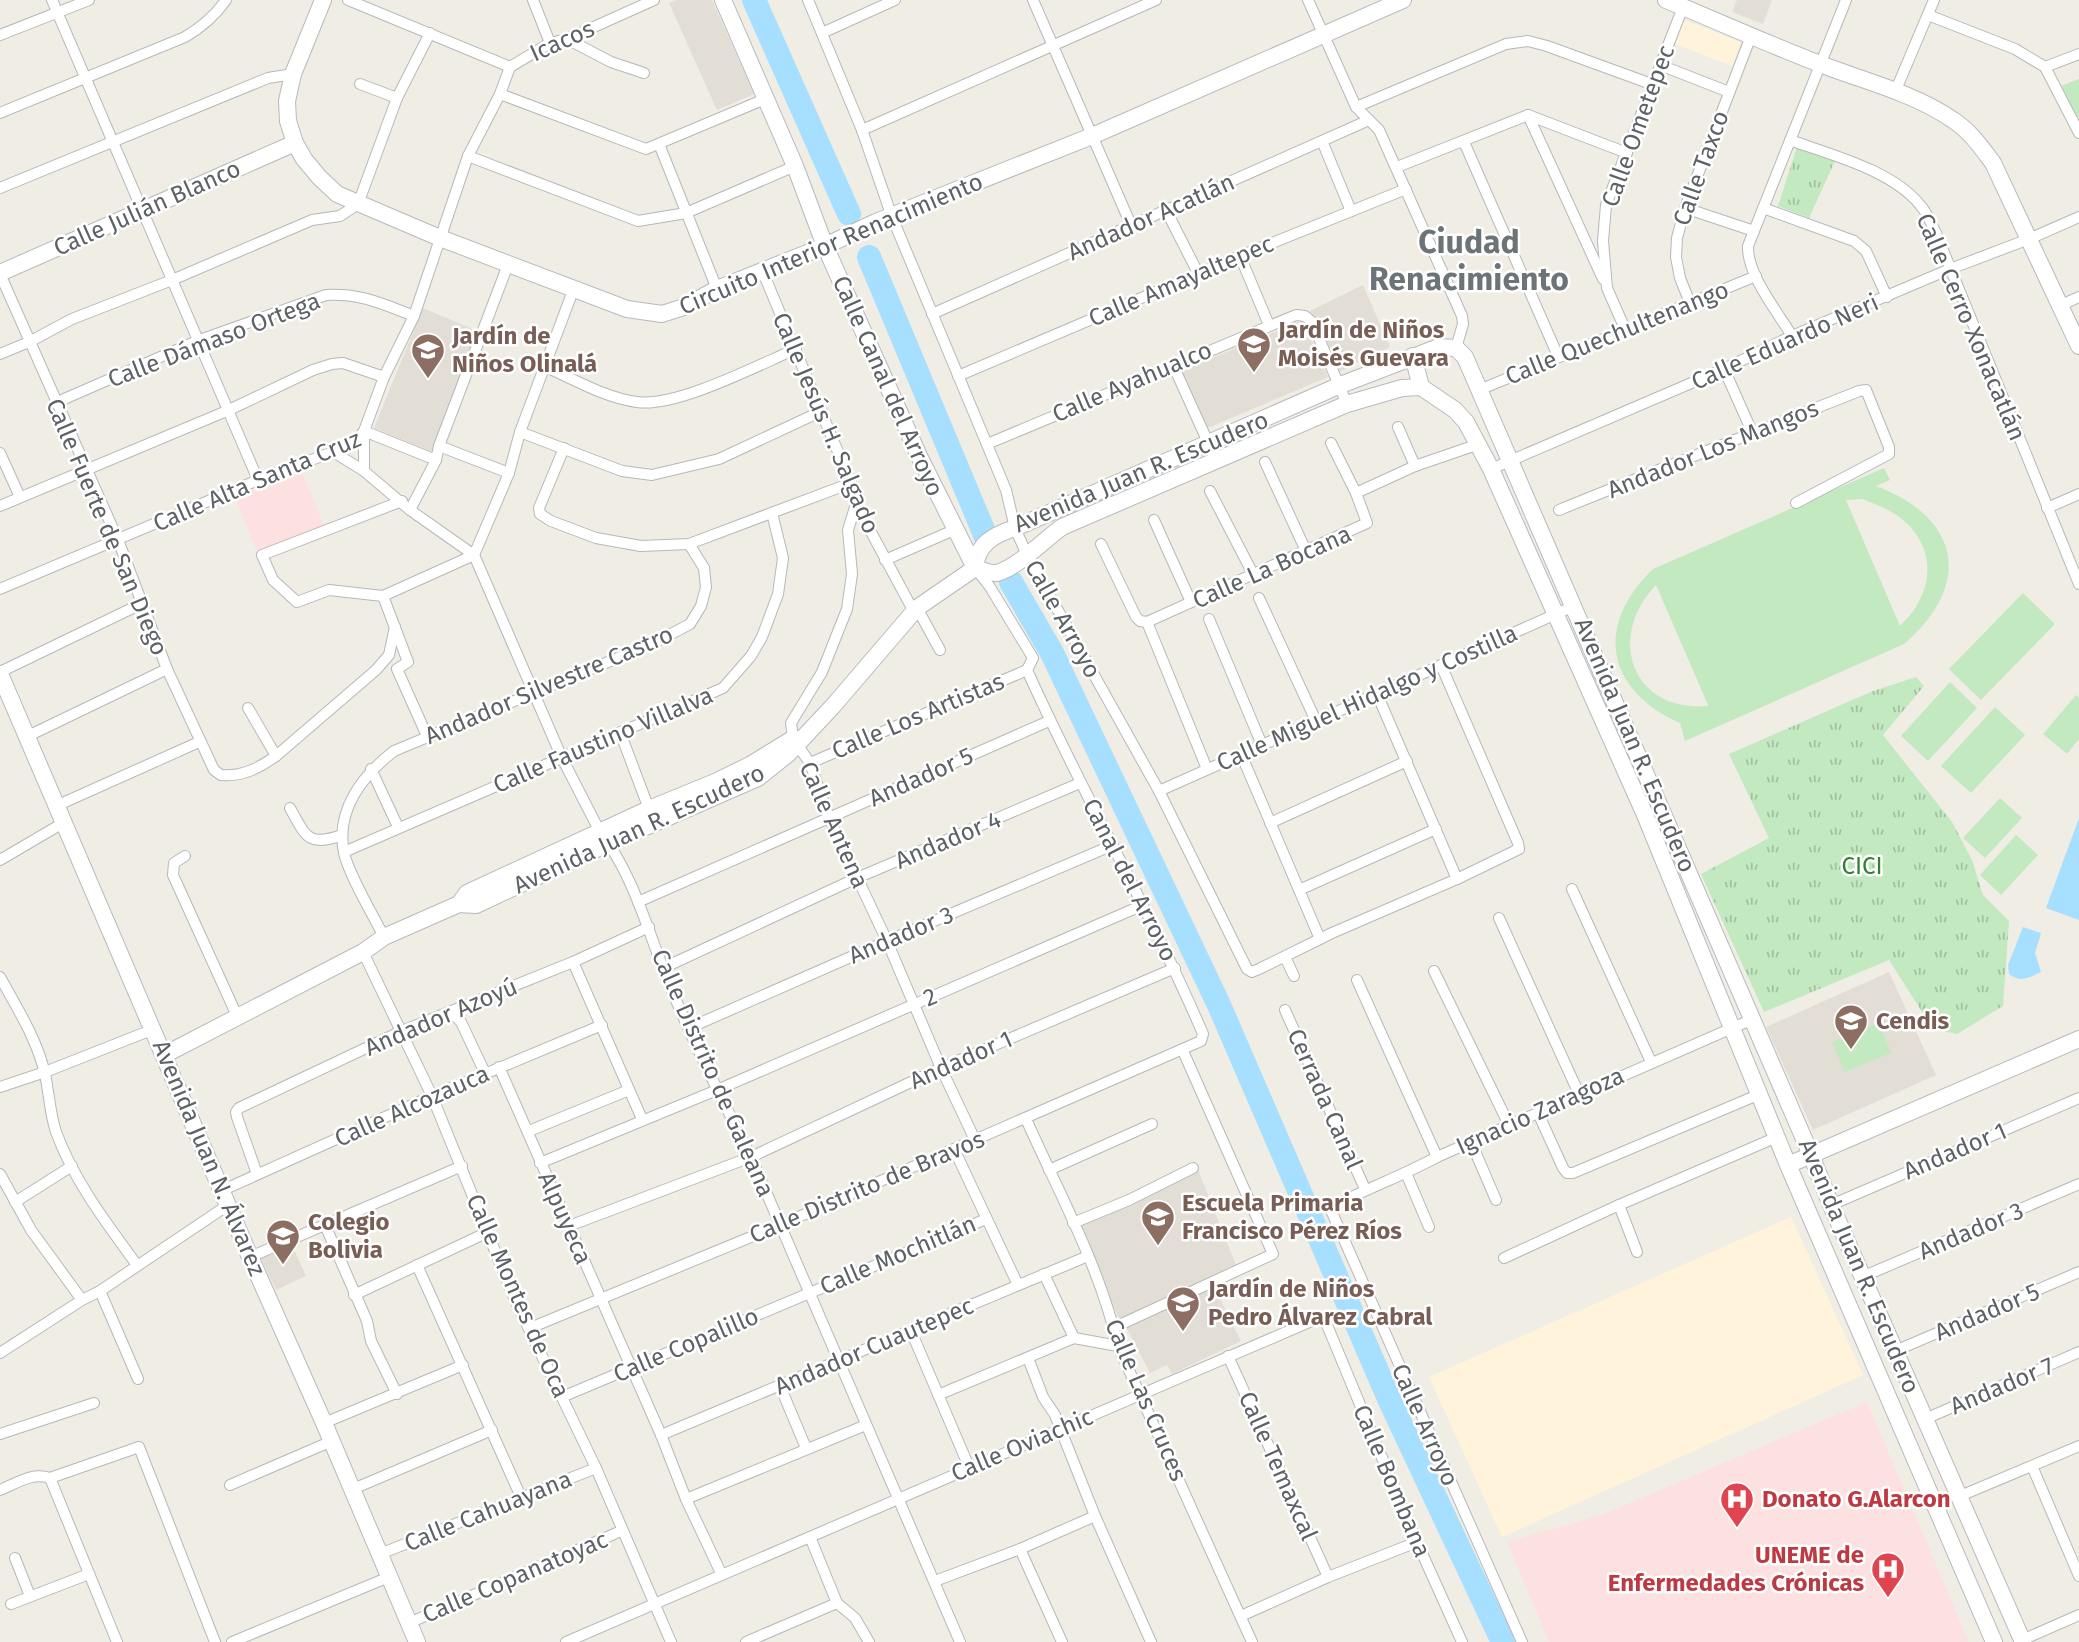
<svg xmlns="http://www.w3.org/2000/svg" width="2079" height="1642" font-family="'Fira Sans',sans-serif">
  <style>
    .commercial { fill: #fff4db }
    .education { fill: #e2ded6 }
    .medical { fill: #fde1e1 }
    .grass { fill: url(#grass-tufts) }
    .garden { fill: #c3e9c0; fill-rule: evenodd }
    .water { fill: #a6dfff }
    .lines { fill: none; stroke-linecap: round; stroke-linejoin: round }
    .river { stroke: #a6dfff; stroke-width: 24 }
    .minor-casing { stroke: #b5b8bc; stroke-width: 12 }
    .secondary-casing { stroke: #b6babf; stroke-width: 18 }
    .minor { stroke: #fff; stroke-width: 10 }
    .secondary { stroke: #fff; stroke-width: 16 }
    .labels { text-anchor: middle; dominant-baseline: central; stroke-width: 5; stroke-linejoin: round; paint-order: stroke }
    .street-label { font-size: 24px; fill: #5c6266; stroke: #fff }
    .education-label { font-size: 24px; font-weight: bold; fill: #785e54; stroke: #fff; text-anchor: start }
    .park-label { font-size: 24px; fill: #31822f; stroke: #fff }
    .health-label { font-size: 24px; font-weight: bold; fill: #be3a42; stroke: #fff; text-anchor: start }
    .district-label { font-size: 32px; font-weight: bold; fill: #6d7478; stroke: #fff }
  </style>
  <defs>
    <pattern id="grass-tufts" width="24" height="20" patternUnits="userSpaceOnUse" patternTransform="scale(1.75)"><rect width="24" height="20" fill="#c3e9c0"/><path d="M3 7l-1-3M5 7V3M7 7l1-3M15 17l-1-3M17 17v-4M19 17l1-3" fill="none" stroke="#a2c0a0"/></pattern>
  </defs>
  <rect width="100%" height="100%" fill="#f0ede5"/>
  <g class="commercial">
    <polygon points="1684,20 1741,42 1732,66 1675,44"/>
    <polygon points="1791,1217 1863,1375 1502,1537 1429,1377"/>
  </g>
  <g class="education">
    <polygon points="677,0 712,0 754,94 717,110 669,3"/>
    <polygon points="1737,0 1772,0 1763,24 1732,12"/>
    <polygon points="1363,285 1390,347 1337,373 1310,311"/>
    <polygon points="423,308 482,333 433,452 374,428"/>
    <polygon points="1303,320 1328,377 1205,429 1181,371"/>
    <polygon points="1889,972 1936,1075 1813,1130 1766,1027"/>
    <polygon points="1198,1170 1238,1270 1120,1321 1076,1224"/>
    <polygon points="291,1243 306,1276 276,1290 260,1257"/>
    <polygon points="1213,1285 1241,1341 1172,1374 1167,1365 1150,1373 1125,1325"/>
  </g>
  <g class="medical">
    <polygon points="301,469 324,526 257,552 234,495"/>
    <polygon points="1867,1402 1969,1642 1549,1642 1507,1542 1599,1516"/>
  </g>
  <g class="grass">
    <polygon points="2079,79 2079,116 2075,118 2061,86"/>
    <polygon points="1797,147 1835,161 1809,218 1778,206"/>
    <polygon points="1916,677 1924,686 1883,735 1952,822 1972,860 1983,895 2009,921 2003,1006 1957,1034 1933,1029 1889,960 1764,1012 1701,874 1769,838 1729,754 1873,691"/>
  </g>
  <g class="garden">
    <path d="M1884,468l6,12 -14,6c85,32 97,99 28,158l-219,97 -5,-18c-74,-33 -86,-97 -27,-154zM1863,499c13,6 29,11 40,21 36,31 30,75 -3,106l-54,-126zM1656,585l52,120v1c-75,7 -103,-68 -52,-121z"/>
    <polygon points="2023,593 2055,624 1981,700 1949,669"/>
    <polygon points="1950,682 1977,708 1928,761 1901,736"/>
    <polygon points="2076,695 2079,698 2079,739 2067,754 2043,734"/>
    <polygon points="1995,707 2025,735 1971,793 1941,766"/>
    <polygon points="2000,798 2022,818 1985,858 1963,838"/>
    <polygon points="2016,835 2038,855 2001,895 1980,875"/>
    <polygon points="1879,1023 1891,1053 1845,1072 1832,1042"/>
  </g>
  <g class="water">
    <polygon points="2079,818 2079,920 2046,908"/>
    <path d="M2023,927l18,6 -6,20 6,19c-13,6 -20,11 -32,2l-1,-9z"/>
  </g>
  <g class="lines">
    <g class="river">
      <polyline points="754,0 849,214"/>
      <polyline points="869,257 986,537"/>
      <polyline points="1011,582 1052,653 1219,1005 1390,1401 1503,1642"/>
    </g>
    <g class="minor-casing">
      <g id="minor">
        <polyline points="52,0 258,480"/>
        <polyline points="348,0 510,67"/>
        <polyline points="533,0 550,43"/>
        <polyline points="808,0 862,130 892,217 1006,490 1015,528 1027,555 1159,791 1247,969 1252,972 1259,969 1332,933 1457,879 1519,849 1518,843 1441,665"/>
        <polyline points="1033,0 1131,225"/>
        <polyline points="1308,0 1356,107 1379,130 1462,316 1463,324 1456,348"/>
        <polyline points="1928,15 2015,49 2045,67 2079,133"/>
        <polyline points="822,33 895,0"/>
        <polyline points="0,35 89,0"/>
        <polyline points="567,39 611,62 644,73"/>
        <polyline points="1660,65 1729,92"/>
        <polyline points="510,67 550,43 567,39 654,0"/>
        <polyline points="2045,67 2079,54"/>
        <polyline points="360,84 397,98"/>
        <polyline points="1895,92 1934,0"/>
        <polyline points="500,94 646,149 765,99"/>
        <polyline points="1356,107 1506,44 1528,41 1547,46 1654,85"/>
        <path d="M0,113l185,-76c17,-10 30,-21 41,-37"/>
        <polyline points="1528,115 1603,279"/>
        <polyline points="862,130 1156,0"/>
        <path d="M1790,140c41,15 102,30 130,65 7,7 11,19 16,28l143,351"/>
        <polyline points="1322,141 1351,211"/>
        <polyline points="1464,142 1558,356"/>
        <polyline points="659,144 717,289"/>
        <polyline points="468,156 638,221 686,213 795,166"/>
        <polyline points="1397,167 1528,115 1627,153"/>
        <polyline points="0,188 268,78 293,74"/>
        <polyline points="1685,208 1754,231"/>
        <polyline points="1763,208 1854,241 1866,251 1887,297"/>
        <polyline points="1166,210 1198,273"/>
        <polyline points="1240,256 1269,325"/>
        <polyline points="762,270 851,483 856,504 914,612"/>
        <path d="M0,274l118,266 49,129 47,101 7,5c21,2 38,-7 55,-19l100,-86 13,-15 6,-28"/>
        <polyline points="1690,303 1680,278 1676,257 1677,238 1685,208 1751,36"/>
        <polyline points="2061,305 2079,297"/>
        <polyline points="932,314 1369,120"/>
        <polyline points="1625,329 1607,288 1603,241 1606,205 1683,7"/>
        <path d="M1792,336c-15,-25 -45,-61 -44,-90l98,-246"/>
        <polyline points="0,354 29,342 72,319 172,280 312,220 340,216 358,204 397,98 430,33"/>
        <polyline points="1173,365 1216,460"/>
        <path d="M546,367c29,13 60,31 91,35 39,6 121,-37 159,-53"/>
        <polyline points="1724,369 1753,434"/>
        <polyline points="958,376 1240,256 1406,189"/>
        <polyline points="1479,390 1756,276"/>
        <path d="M55,403l142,-62 129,-46c35,-2 57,9 88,21"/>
        <polyline points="1398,427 1415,466"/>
        <polyline points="520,432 622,471 652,475 719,459 822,411"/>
        <polyline points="987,444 1296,315 1305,316 1312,322 1347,404"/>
        <polyline points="439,446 509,473"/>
        <polyline points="564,448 539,508 540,514 551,521 596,538 641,546 689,544 851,483"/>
        <path d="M332,451l32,20 46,39 64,45 88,203 38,74c31,39 45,90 63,136 25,65 57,127 88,189l209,485"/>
        <polyline points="0,453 20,497"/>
        <polyline points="1265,462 1306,551"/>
        <polyline points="1491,469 1724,369 1792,336 1950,269 2029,239 2079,217"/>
        <polyline points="364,471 364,431 384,377 414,316 468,156 500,94 510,67"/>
        <polyline points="1210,491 1253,574"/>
        <polyline points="1356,493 1415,466 1479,444"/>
        <polyline points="402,501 262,555 273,580 297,602 329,590 383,596 474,555 509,473 520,432 574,288"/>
        <polyline points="856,504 848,530 852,574 847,609 822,672 791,723 793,739 810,763 829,818 887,941 941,1068 975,1140"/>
        <polyline points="0,506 229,410 313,370 332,364 343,363 384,377"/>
        <polyline points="2047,508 2079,494"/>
        <polyline points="410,510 436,460 439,446 509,262"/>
        <path d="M1559,510c100,-41 200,-79 300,-119l7,-1 23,57v7l-93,49"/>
        <polyline points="1154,520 1191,602"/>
        <polyline points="1101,544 1136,617 1140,621 1147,622 1367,523 1356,493 1331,443"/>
        <polyline points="885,560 954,530"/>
        <polyline points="0,589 258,480 343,448 356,441 364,431 436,460"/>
        <polyline points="383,596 408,662 397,669 427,736"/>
        <polyline points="1259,598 1316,721"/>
        <polyline points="917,608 940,650"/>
        <polyline points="1209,619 1262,745"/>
        <polyline points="1147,622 1207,769"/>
        <polyline points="0,672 143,603"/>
        <polyline points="1377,694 1457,879"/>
        <polyline points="248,708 276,756"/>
        <polyline points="620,732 649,809"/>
        <polyline points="28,736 167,669"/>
        <polyline points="1241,754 1320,939"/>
        <polyline points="810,763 1027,670"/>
        <polyline points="371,769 398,827"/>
        <polyline points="1159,791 1574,606"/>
        <polyline points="56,806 199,742"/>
        <path d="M290,808c16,29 18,39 52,27"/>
        <polyline points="1270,823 1407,761"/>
        <polyline points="344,852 723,688 751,656 762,637 778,594 783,558 772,513"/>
        <polyline points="185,856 174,863 173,875 238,1018"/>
        <polyline points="0,860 63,823"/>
        <polyline points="1572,889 1651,1062"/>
        <polyline points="1299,890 1436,829"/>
        <polyline points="638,902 1049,721"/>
        <polyline points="1499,918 1579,1094"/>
        <path d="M384,937c-11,-22 -35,-62 -40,-84 -9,-43 19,-78 50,-102l262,-109 34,-18 11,-18 5,-19 -2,-19 -15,-24"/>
        <polyline points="363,952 432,1096 515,1300 596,1468 671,1642"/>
        <polyline points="1285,957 1294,976"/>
        <polyline points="573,962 642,1119"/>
        <polyline points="663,968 857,878 1080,783"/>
        <polyline points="1434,971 1509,1125"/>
        <path d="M0,977c17,31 37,62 45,97 4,19 5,40 11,58 18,49 51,92 81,133"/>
        <polyline points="1357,980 1437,1157"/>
        <polyline points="1285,1010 1365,1189"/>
        <polyline points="451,1012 461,1022 485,1073"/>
        <polyline points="689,1028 887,941 1113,845"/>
        <polyline points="499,1067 661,1435 686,1499 721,1573"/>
        <polyline points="0,1087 45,1072 154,1029"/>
        <polyline points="1538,1113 1563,1168 1567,1173 1573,1173 1760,1094"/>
        <path d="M1026,1119c33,74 74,148 92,227l134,296"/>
        <polyline points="529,1131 629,1090"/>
        <polyline points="1471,1142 1496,1200"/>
        <polyline points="954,1149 1018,1285"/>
        <polyline points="540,1163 717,1090 1143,905"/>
        <polyline points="1049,1170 1152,1124"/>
        <polyline points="1406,1173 1429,1227"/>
        <polyline points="0,1174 31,1230 82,1300"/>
        <polyline points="257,1174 237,1117 236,1112 239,1108 402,1031 573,962 649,927"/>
        <polyline points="223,1190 432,1096 602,1025"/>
        <polyline points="15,1202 72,1166"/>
        <polyline points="1619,1205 1637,1252"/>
        <polyline points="1831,1205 2079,1098"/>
        <polyline points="1073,1223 1129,1200 1193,1168"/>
        <polyline points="325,1225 367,1321 371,1341 397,1394"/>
        <polyline points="569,1226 751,1157 941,1068 1175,968"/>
        <polyline points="250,1257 462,1166"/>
        <polyline points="1504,1258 1619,1205 1777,1137"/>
        <polyline points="417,1265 521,1497"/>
        <polyline points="1044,1274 1074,1338"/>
        <polyline points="1862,1277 2079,1184"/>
        <polyline points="100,1291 138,1379"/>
        <polyline points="354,1295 488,1232"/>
        <path d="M530,1328l250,-103 421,-184 2,-7c-53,-124 -121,-241 -176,-364l6,-12 -43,-71 -14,-18"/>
        <polyline points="1113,1328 1273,1254 1183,1051"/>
        <polyline points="911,1331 969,1467"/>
        <polyline points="1895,1351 2079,1272"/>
        <polyline points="0,1353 82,1300 100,1291 228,1205"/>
        <polyline points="1228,1356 1328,1577"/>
        <polyline points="1028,1358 1043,1397 1055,1415 1095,1516 1151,1642"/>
        <polyline points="780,1386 806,1448"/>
        <polyline points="938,1395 1074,1338 1118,1346"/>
        <polyline points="562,1397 986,1219"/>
        <polyline points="1925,1419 2079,1352"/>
        <polyline points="324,1423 463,1365"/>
        <polyline points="0,1434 94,1403"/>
        <polyline points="661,1435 1088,1256"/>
        <polyline points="2032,1466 2079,1576"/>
        <polyline points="50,1478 139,1447 215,1642"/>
        <polyline points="50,1478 117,1642"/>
        <polyline points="230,1485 332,1441"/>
        <polyline points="353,1489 492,1430"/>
        <path d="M0,1490c17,-7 32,-18 50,-12"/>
        <polyline points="1960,1496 2079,1446"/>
        <polyline points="686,1499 866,1425"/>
        <polyline points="810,1537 837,1603 855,1618 869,1642"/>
        <polyline points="1020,1549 1062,1642"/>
        <polyline points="380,1554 596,1468"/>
        <polyline points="15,1558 30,1596"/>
        <polyline points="935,1581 1020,1549 1095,1516"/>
        <polyline points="11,1604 89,1574"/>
        <polyline points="1241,1616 1328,1577 1417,1542"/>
        <polyline points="409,1623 621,1531"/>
        <polyline points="2022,1640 2079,1615"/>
        <polyline points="232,1642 389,1577"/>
        <polyline points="566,1642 1314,1320 1323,1320 1327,1325 1417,1542 1462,1642"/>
        <polyline points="746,1642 837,1603"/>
        <path d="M1522,1642l-192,-434c35,-19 72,-32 107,-51l316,-138"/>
      </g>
    </g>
    <g class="secondary-casing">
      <g id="secondary">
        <polyline points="323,0 293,74 287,101 288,121 295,143 304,159 319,177 337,194 440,238 627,309 662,314 684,307 717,289 825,246 876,222 1092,136 1403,0"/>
        <polyline points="723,0 795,166 825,246 919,456 975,568"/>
        <path d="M1666,0c51,21 102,44 154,64 44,17 94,29 133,56 17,11 28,27 40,43l86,183"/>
        <polyline points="0,273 295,143"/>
        <polyline points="1413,356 1421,387"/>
        <path d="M975,568c2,-24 18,-33 40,-40l323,-142 101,-39 17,1 9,9 346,798 20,50 192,437"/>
        <polyline points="0,674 250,1257 324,1423 417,1642"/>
        <polyline points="459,904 467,893 649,809 715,782 750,765 794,738"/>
        <path d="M164,1055l199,-103 21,-15 75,-33 17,1 133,-62 149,-65 30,-24 45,-48 84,-98 58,-40c7,2 16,6 22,5 21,-6 47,-33 65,-46l285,-123 55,-16 19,-1 34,23 11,12 25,47 154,346 143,350 206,477"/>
        <polyline points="1788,1165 2079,1039"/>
      </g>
    </g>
    <use href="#minor" class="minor"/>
    <use href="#secondary" class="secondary"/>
  </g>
  <defs>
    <g id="school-pin" transform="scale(1.75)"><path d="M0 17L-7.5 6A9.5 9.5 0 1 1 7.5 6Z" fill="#8d6e63" stroke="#fff"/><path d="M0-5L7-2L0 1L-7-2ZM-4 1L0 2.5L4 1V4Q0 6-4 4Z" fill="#fff"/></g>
    <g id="hospital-pin" transform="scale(1.75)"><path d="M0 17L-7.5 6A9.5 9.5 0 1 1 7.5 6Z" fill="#e0444e" stroke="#fff"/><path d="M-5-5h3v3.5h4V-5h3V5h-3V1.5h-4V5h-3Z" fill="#fff"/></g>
  </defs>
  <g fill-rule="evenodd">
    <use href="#school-pin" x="1254" y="344"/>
    <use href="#school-pin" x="428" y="350"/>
    <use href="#school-pin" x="1851" y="1021"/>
    <use href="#school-pin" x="1158" y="1217"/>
    <use href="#school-pin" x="283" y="1236"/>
    <use href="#school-pin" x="1183" y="1303"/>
    <use href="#hospital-pin" x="1737" y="1499"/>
    <use href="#hospital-pin" x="1888" y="1569"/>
  </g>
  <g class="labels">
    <g class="street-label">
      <text transform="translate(562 41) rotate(-24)">Icacos</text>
      <text transform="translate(1638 126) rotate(-70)">Calle Ometepec</text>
      <text transform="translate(1701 168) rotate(-70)">Calle Taxco</text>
      <text transform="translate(147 208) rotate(-24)">Calle Julián Blanco</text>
      <text transform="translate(1151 217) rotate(-24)">Andador Acatlán</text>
      <text transform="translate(831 244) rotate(-23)">Circuito Interior Renacimiento</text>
      <text transform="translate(1181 281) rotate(-23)">Calle Amayaltepec</text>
      <text transform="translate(1971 327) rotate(67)">Calle Cerro Xonacatlán</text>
      <text transform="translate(1617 333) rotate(-22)">Calle Quechultenango</text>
      <text transform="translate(214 340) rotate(-21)">Calle Dámaso Ortega</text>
      <text transform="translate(1785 342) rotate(-24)">Calle Eduardo Neri</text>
      <text transform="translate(1132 382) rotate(-23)">Calle Ayahualco</text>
      <text transform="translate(888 386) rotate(66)">Calle Canal del Arroyo</text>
      <text transform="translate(826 423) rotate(67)">Calle Jesús H. Salgado</text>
      <text transform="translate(1713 449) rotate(-22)">Andador Los Mangos</text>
      <text transform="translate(1141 472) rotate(-23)">Avenida Juan R. Escudero</text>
      <text transform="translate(257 481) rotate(-23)">Calle Alta Santa Cruz</text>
      <text transform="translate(107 527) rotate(67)">Calle Fuerte de San Diego</text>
      <text transform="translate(1272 567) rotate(-24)">Calle La Bocana</text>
      <text transform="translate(1063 619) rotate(61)">Calle Arroyo</text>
      <text transform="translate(549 685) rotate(-23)">Andador Silvestre Castro</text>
      <text transform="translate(1367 698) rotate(-24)">Calle Miguel Hidalgo y Costilla</text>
      <text transform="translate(918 716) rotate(-23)">Calle Los Artistas</text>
      <text transform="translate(603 740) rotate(-23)">Calle Faustino Villalva</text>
      <text transform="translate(1635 745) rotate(67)">Avenida Juan R. Escudero</text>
      <text transform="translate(921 777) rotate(-24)">Andador 5</text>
      <text transform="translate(834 825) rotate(66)">Calle Antena</text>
      <text transform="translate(639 829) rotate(-25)">Avenida Juan R. Escudero</text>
      <text transform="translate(948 840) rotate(-23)">Andador 4</text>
      <text transform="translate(1130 880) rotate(63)">Canal del Arroyo</text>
      <text transform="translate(901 935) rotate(-23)">Andador 3</text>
      <text transform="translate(930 997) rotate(-23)">2</text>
      <text transform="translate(441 1017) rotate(-23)">Andador Azoyú</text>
      <text transform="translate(961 1060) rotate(-24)">Andador 1</text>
      <text transform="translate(713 1073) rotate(66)">Calle Distrito de Galeana</text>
      <text transform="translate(1325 1099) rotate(66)">Cerrada Canal</text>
      <text transform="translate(412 1106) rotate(-24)">Calle Alcozauca</text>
      <text transform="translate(1540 1111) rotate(-24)">Ignacio Zaragoza</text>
      <text transform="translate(1955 1151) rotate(-23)">Andador 1</text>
      <text transform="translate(209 1158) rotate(67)">Avenida Juan N. Álvarez</text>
      <text transform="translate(867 1187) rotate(-23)">Calle Distrito de Bravos</text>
      <text transform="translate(565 1218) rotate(66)">Alpuyeca</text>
      <text transform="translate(1971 1231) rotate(-23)">Andador 3</text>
      <text transform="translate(898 1255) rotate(-23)">Calle Mochitlán</text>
      <text transform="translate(1859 1266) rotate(67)">Avenida Juan R. Escudero</text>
      <text transform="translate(518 1296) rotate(66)">Calle Montes de Oca</text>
      <text transform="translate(1987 1312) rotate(-23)">Andador 5</text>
      <text transform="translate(686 1345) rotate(-23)">Calle Copalillo</text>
      <text transform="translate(874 1346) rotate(-23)">Andador Cuautepec</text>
      <text transform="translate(2002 1386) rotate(-23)">Andador 7</text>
      <text transform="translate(1146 1400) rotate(67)">Calle Las Cruces</text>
      <text transform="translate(1425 1425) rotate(66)">Calle Arroyo</text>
      <text transform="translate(1022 1445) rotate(-23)">Calle Oviachic</text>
      <text transform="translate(1278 1466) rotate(66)">Calle Temaxcal</text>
      <text transform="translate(1392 1481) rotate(67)">Calle Bombana</text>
      <text transform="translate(488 1511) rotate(-22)">Calle Cahuayana</text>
      <text transform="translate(515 1577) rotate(-23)">Calle Copanatoyac</text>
    </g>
    <g class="education-label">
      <text x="1278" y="330">Jardín de Niños<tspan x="1278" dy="28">Moisés Guevara</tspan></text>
      <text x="452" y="336">Jardín de<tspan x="452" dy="28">Niños Olinalá</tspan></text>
      <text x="1876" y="1021">Cendis</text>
      <text x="1182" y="1203">Escuela Primaria<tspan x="1182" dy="28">Francisco Pérez Ríos</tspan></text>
      <text x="308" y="1222">Colegio<tspan x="308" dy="28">Bolivia</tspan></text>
      <text x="1208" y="1289">Jardín de Niños<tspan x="1208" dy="28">Pedro Álvarez Cabral</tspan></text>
    </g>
    <g class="park-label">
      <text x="1862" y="866">CICI</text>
    </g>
    <g class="health-label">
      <text x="1762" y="1499">Donato G.Alarcon</text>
      <text x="1864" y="1555" text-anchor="end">UNEME de<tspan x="1864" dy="28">Enfermedades Crónicas</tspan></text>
    </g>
    <g class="district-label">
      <text x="1469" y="242">Ciudad<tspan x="1469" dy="37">Renacimiento</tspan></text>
    </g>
  </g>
</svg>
